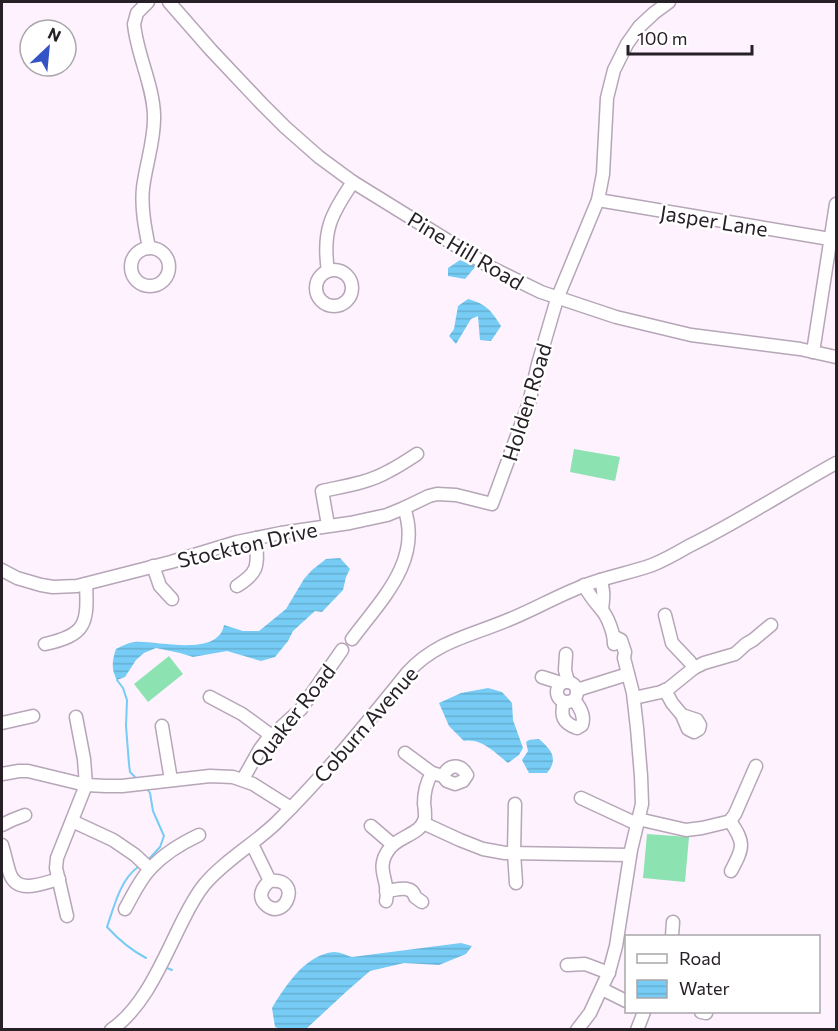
<svg xmlns="http://www.w3.org/2000/svg" width="838" height="1031" font-family="Commissioner,sans-serif">
  <style>
    .green { fill: #8ce2b1 }
    .water { fill: url(#water-rules) }
    .lines { fill: none; stroke-linecap: round; stroke-linejoin: round }
    .stream { stroke: #76ccf5; stroke-width: 2 }
    .minor-casing { stroke: #b6a6b8; stroke-width: 15 }
    .minor { stroke: #fff; stroke-width: 12 }
    .labels { text-anchor: middle; dominant-baseline: central; stroke-width: 5; stroke-linejoin: round; paint-order: stroke }
    .street-label { font-size: 21px; fill: #272027; stroke: #fff }
  </style>
  <defs>
    <pattern id="water-rules" width="6" height="5" patternUnits="userSpaceOnUse" patternTransform="scale(1.5)"><rect width="6" height="5" fill="#76ccf5"/><path d="M0 2.5h6" fill="none" stroke="#66afd2"/></pattern>
  </defs>
  <rect width="100%" height="100%" fill="#fdf2fe"/>
  <g class="green">
    <polygon points="574,449 620,457 615,481 570,472"/>
    <polygon points="169,656 183,674 148,702 134,684"/>
    <polygon points="647,834 689,837 685,882 643,878"/>
  </g>
  <g class="water">
    <polygon points="460,260 476,266 465,279 448,276 448,268"/>
    <path d="M468,299c18,5 23,11 33,27l-10,15 -11,-1 -2,-24 -7,3 -15,25 -7,-8 5,-7 4,-23z"/>
    <path d="M340,558l10,11 -4,8 -3,13 -21,22 -7,-1 -22,20 -5,10 -13,16 -14,4 -34,-10 -34,6 -13,-4 -24,-5 -12,5 -8,7 -11,17 -8,3c-6,-11 -5,-19 -1,-31 6,-3 12,-6 18,-7 22,-2 84,16 90,-17l19,6h16l27,-22 18,-30 8,-9 14,-11z"/>
    <path d="M488,688l14,4 10,11 1,17 10,28 -4,7 -11,8c-13,-10 -26,-25 -44,-22l-15,-15 -10,-23 22,-10z"/>
    <path d="M539,739c12,10 20,20 8,34h-18l-7,-13 6,-9 -2,-9 3,-2z"/>
    <path d="M461,943l11,3 -6,8 -27,11 -35,-2 -34,8 -23,20 -41,38h-25l-6,-2 -3,-19c14,-23 33,-53 62,-56 6,0 12,3 18,5z"/>
  </g>
  <g class="lines">
    <g class="stream">
      <polyline points="117,680 123,688 127,700 126,726 129,764 130,772 136,778"/>
      <polyline points="147,789 150,793 153,811 164,836 160,847 149,859"/>
      <path d="M138,867c-18,13 -24,40 -31,60 11,12 24,23 39,31"/>
      <polyline points="167,968 172,970"/>
    </g>
    <g class="minor-casing">
      <g id="minor">
        <path d="M148,2l-11,11 -3,11c3,31 19,60 20,91 1,25 -8,48 -11,73 -2,20 2,40 6,60"/>
        <polyline points="169,2 211,50 262,104 285,127 319,157 353,182 492,268 541,292 616,317 691,335 800,349 836,357"/>
        <polyline points="598,200 830,239"/>
        <circle cx="150" cy="267" r="19"/>
        <circle cx="334" cy="288" r="18"/>
        <path d="M328,271c-6,-40 3,-57 25,-89"/>
        <polyline points="813,352 836,204"/>
        <path d="M328,525l-6,-34c23,-5 46,-8 67,-20 10,-5 19,-11 28,-17"/>
        <polyline points="153,566 160,586 172,599"/>
        <polyline points="2,570 17,578 41,585 53,587 77,586 171,562 237,542 281,533 350,523 387,515 404,508 429,496 437,494 456,495 492,504 529,403 538,364 557,299 598,200 603,174 607,98 614,70 627,44 639,27 654,13 669,2"/>
        <path d="M600,580c5,10 3,19 2,30"/>
        <path d="M584,585c5,10 10,16 17,24 7,8 13,24 13,35"/>
        <path d="M237,586c24,-15 20,-22 19,-48"/>
        <polyline points="665,615 672,643 690,662 694,668"/>
        <path d="M352,639c29,-39 71,-79 52,-131"/>
        <path d="M45,644c41,-9 43,-20 41,-60"/>
        <polyline points="566,654 565,670 568,682"/>
        <polyline points="542,677 561,683"/>
        <circle cx="567" cy="692" r="10"/>
        <polyline points="577,690 628,674"/>
        <polyline points="665,690 672,703 682,715 688,729 694,732 699,729 700,725 697,720 682,715"/>
        <polyline points="210,697 242,714 272,736"/>
        <polyline points="634,698 661,692 668,689 694,668 704,663 735,654 746,644 753,640 771,625"/>
        <path d="M564,702c-4,14 -1,21 13,26l5,-3c3,-9 -2,-18 -8,-25"/>
        <polyline points="2,723 33,716"/>
        <polyline points="162,726 171,780"/>
        <path d="M405,753l27,20 11,3 4,5 8,3 8,-3 4,-6c-7,-12 -18,-11 -24,1"/>
        <polyline points="2,774 19,771 28,771 86,785 106,786 122,786 210,776 233,777 253,784 291,808"/>
        <polyline points="243,779 260,749 266,741 301,709 342,650"/>
        <polyline points="581,798 637,824"/>
        <polyline points="515,804 514,853 516,883"/>
        <polyline points="638,819 686,830 702,828 727,822 730,821 735,814 756,766"/>
        <polyline points="72,821 113,840 135,855 150,869"/>
        <path d="M730,821c15,22 14,26 1,50"/>
        <polyline points="423,823 460,840 483,849 505,853 630,855"/>
        <polyline points="2,825 12,820 25,815"/>
        <polyline points="371,826 392,844"/>
        <path d="M252,844l18,37c-8,6 -13,16 -4,24 20,17 37,-28 4,-24"/>
        <path d="M2,845c3,10 5,20 8,29 8,21 33,9 49,5"/>
        <path d="M386,891c11,-1 26,-7 29,6l7,5"/>
        <path d="M386,901c5,-20 -13,-32 4,-53 9,-12 32,-14 35,-30 0,-4 0,-10 -1,-14 0,-12 2,-21 8,-31"/>
        <path d="M125,909c8,-14 15,-30 26,-41 13,-14 31,-25 48,-33"/>
        <polyline points="67,916 56,868 57,858 86,785 84,759 76,717"/>
        <polyline points="672,936 673,922"/>
        <polyline points="567,965 585,964 609,973"/>
        <polyline points="602,989 626,1001"/>
        <polyline points="701,1012 706,1013"/>
        <path d="M111,1030c35,-24 53,-73 72,-110 6,-12 12,-24 21,-35 20,-24 49,-40 72,-62 48,-47 90,-99 132,-151 29,-31 62,-36 100,-52 25,-10 49,-24 75,-34 22,-9 47,-13 69,-21 13,-5 25,-12 37,-19 51,-25 98,-56 147,-83"/>
        <polyline points="577,1030 590,1013 609,972 616,946 631,850 642,804 641,776 637,728 633,693 624,658 625,652 621,640 615,637"/>
        <polyline points="637,1030 644,1012"/>
      </g>
    </g>
    <use href="#minor" class="minor"/>
  </g>
  <g class="labels">
    <g class="street-label">
      <text transform="translate(714 220) rotate(9)">Jasper Lane</text>
      <text transform="translate(466 250) rotate(31)">Pine Hill Road</text>
      <text transform="translate(526 402) rotate(-73)">Holden Road</text>
      <text transform="translate(247 544) rotate(-13)">Stockton Drive</text>
      <text transform="translate(292 715) rotate(-52)">Quaker Road</text>
      <text transform="translate(365 724) rotate(-49)">Coburn Avenue</text>
    </g>
  </g>
  <rect width="838" height="1031" fill="none" stroke="#272027" stroke-width="6"/>
  <rect x="625" y="935" width="195" height="78" fill="#ffffff" stroke="#a9a6a9" stroke-width="1.5"/>
  <rect x="637" y="954" width="30" height="9" fill="#ffffff" stroke="#a9a6a9" stroke-width="1.5"/>
  <text x="679" y="965" font-size="18" fill="#272027">Road</text>
  <rect x="637" y="980" width="30" height="18" fill="url(#water-rules)" stroke="#a9a6a9" stroke-width="1.5"/>
  <text x="679" y="995" font-size="18" fill="#272027">Water</text>
  <g transform="translate(48 48) rotate(26)"><circle r="28" fill="#ffffff" stroke="#a9a6a9" stroke-width="1.5"/>
  <path d="M0-4.5L10 22L0 15L-10 22Z" fill="#3454c5"/>
  <text y="-9" font-size="16" font-weight="bold" text-anchor="middle" fill="#272027">N</text>
  </g>
  <path d="M628 45v9h124v-9" fill="none" stroke="#272027" stroke-width="3"/>
  <text x="637" y="45" font-size="18" fill="#272027" stroke="#ffffff" stroke-width="4.5" paint-order="stroke">100 m</text>
</svg>
